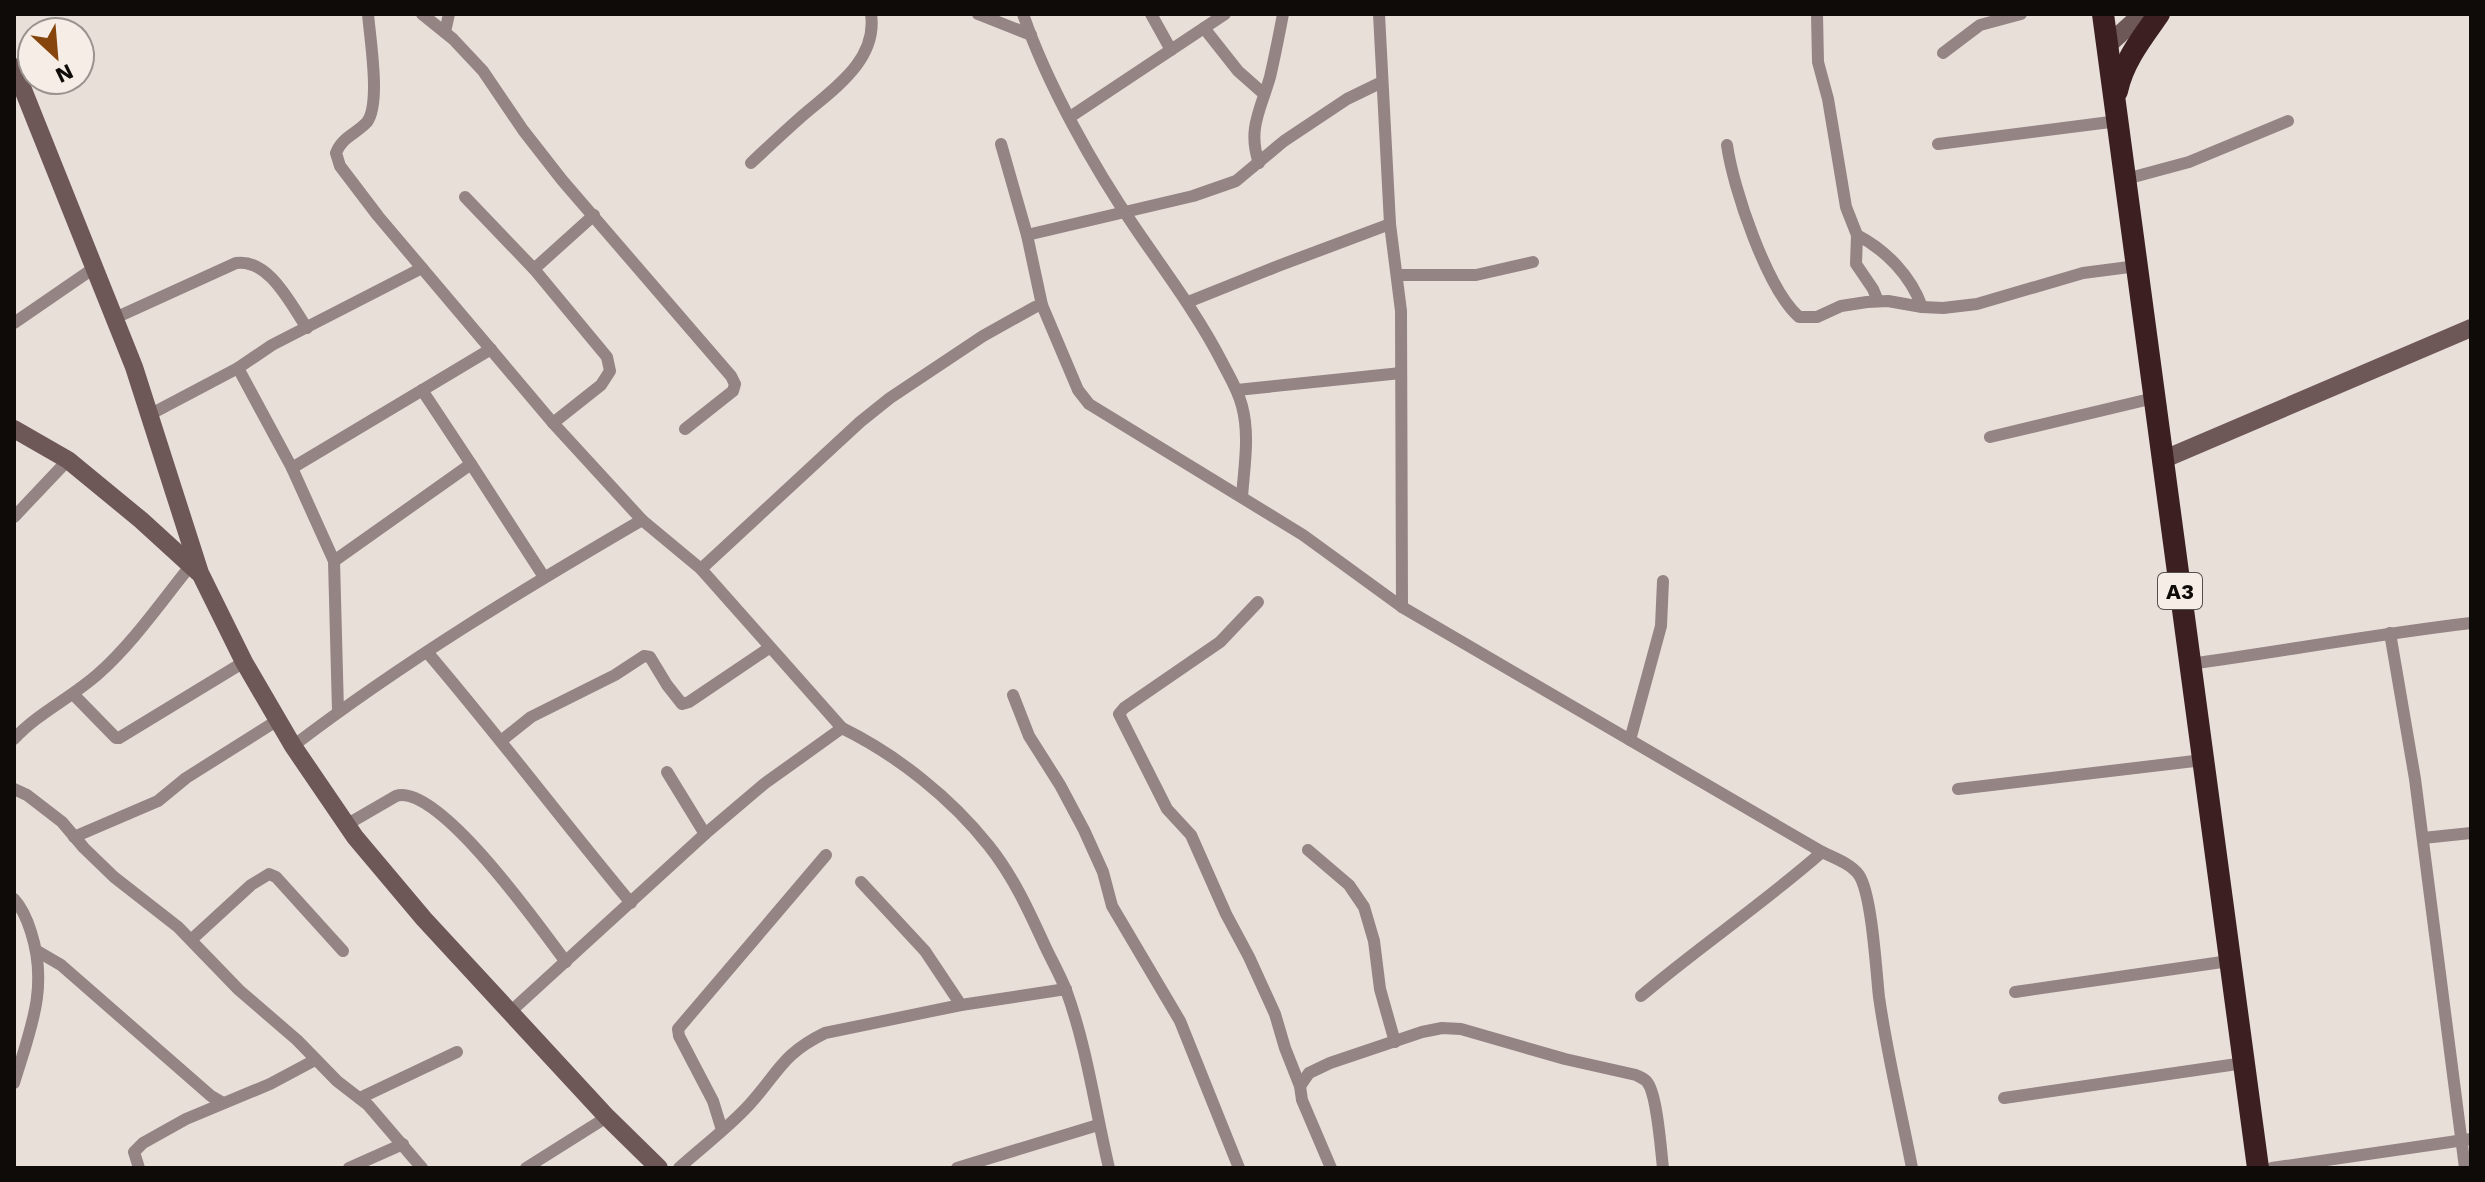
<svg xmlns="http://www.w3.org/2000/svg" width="2485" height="1182" font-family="'Work Sans',sans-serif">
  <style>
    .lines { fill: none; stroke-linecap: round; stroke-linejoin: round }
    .street { stroke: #948483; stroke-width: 12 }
    .secondary { stroke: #6e5757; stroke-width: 18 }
    .highway { stroke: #3c1f20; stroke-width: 22 }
    .labels { text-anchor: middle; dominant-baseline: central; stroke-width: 8; stroke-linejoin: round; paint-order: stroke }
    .shield { fill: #f6ede6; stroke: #544f4b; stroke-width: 2 }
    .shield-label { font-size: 22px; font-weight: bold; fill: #0e0b09 }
  </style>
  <rect width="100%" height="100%" fill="#e9dfd9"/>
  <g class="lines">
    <g class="street">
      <path d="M368,14c2,25 13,90 -1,108 -11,12 -25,15 -31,31l4,13 38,50 175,207 89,97 59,49 141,159"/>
      <polyline points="422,14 453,39 483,71 523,130 562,180 731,376 735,384 733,391 685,429"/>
      <polyline points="978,14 1031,35"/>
      <path d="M1023,14c24,70 71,154 113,215 30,44 62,86 86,133 7,14 16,28 20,44 8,30 2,61 0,91"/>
      <polyline points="1151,14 1171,50"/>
      <polyline points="1379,14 1390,224 1401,311 1402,607"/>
      <polyline points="1817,14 1818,62 1828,99 1846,207 1857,235 1856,264 1873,289 1878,301"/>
      <polyline points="1204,28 1238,71 1264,94"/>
      <polyline points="445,32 449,14"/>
      <polyline points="1943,53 1980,25 2021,14"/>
      <polyline points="1070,117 1225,14"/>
      <path d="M1001,144l26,91 15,70 36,85 11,14 214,131 99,72 420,245c13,6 29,12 37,23 13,20 17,95 20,122 8,57 22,114 33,171"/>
      <polyline points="1938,144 2118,121"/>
      <path d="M1727,145c6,43 40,144 72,172h18l24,-11 26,-4 21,-1 34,6 21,1 34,-4 106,-31 54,-7"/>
      <path d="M751,163c17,-16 33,-31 50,-46 31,-27 77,-56 70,-103"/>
      <path d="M1259,163c-12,-34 2,-54 11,-86 5,-21 9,-42 13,-63"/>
      <polyline points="2126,179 2189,162 2288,121"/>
      <polyline points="465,197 534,269"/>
      <polyline points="1027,235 1193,196 1236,181 1284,141 1347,99 1382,82"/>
      <path d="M1857,235c29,15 54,41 65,72"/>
      <polyline points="1397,275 1476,275 1533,262"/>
      <polyline points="1188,302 1278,266 1390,224"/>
      <path d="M115,318l121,-55c33,-5 55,42 71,65"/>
      <polyline points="14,323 94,268"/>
      <polyline points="422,390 471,464"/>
      <polyline points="1237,390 1401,373"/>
      <polyline points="149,415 238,368"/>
      <polyline points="553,423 601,385 610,371 607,357 534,269 594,215"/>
      <polyline points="1990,437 2154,398"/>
      <polyline points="292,468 491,349"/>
      <polyline points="14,517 68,460"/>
      <polyline points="334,561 471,464 544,577"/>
      <polyline points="701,569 860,422 890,398 983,336 1035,307 1042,305"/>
      <polyline points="1258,602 1220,642 1124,708 1119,714 1167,809 1191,835 1226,914 1249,957 1275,1014 1285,1048 1300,1086 1302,1100 1331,1168"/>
      <polyline points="2390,633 2415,779 2465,1168"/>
      <path d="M427,652c70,82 135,168 204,251"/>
      <path d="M2190,664c94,-13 187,-30 281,-41"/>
      <polyline points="73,694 116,738 119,738 244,662"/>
      <polyline points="1013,695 1029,736 1060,785 1084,830 1103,872 1112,906 1180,1021 1239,1168"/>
      <polyline points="338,711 334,561 292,468 238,368 272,345 422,268"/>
      <path d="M14,739c24,-26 57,-41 84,-65 35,-31 63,-72 93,-109"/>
      <polyline points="1630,740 1661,626 1663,581"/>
      <polyline points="501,741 531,717 615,675 644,656 650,657 667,685 682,704 689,702 769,648"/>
      <path d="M293,746c110,-84 229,-156 349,-226"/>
      <polyline points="667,772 705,834"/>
      <polyline points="14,789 27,795 62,822 84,848 114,877 178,927 239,990 297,1040 337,1081 368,1105 422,1168"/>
      <polyline points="1958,789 2203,760"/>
      <path d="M346,825l50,-29c42,-14 145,133 170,166"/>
      <polyline points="74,837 158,801 186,778 278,720"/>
      <polyline points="2423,838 2471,833"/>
      <polyline points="1308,850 1349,885 1364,907 1374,941 1380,989 1395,1042"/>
      <polyline points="861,882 925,951 961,1005 1066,989"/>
      <path d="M14,899c9,10 13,20 17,33 18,56 -1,98 -17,151"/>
      <polyline points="191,940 251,885 269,874 276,877 343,951"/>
      <polyline points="37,951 61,965 211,1096 223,1103"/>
      <polyline points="2015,992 2229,961"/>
      <path d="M1641,996c59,-50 123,-93 181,-144"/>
      <path d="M510,1012l195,-178 59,-50 78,-56c55,27 109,70 147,118 24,30 40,65 56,100 7,15 15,29 21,44 21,57 29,119 43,178"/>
      <path d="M1300,1086l9,-13 21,-10 92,-31 20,-4 19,1 104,30 71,16c4,2 9,4 11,7 10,11 14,69 16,86"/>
      <polyline points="360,1098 457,1052"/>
      <polyline points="2004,1098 2244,1063"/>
      <polyline points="722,1130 713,1101 679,1036 678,1029 826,855"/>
      <polyline points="139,1168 134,1152 143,1143 186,1119 270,1084 315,1060"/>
      <polyline points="349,1168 403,1144"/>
      <polyline points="526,1168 607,1117"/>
      <path d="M679,1168c23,-21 49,-40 70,-63 30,-33 33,-51 76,-72l136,-28"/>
      <polyline points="957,1168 1098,1125"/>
      <polyline points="2272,1168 2471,1139"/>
    </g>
    <g class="secondary">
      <polyline points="2108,45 2142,14"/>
      <polyline points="14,67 134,367 200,573 244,662 293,746 355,837 424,919 607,1117 659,1168"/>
      <polyline points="14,429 68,460 141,520 198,572"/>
      <polyline points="2162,460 2471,328"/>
    </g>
    <g class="highway">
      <polyline points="2103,14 2258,1168"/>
      <path d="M2117,91c6,-29 25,-53 42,-77"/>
    </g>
  </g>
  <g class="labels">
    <rect class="shield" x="2158" y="573" width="44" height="36" rx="6"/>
    <g class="shield-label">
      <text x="2180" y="591">A3</text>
    </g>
  </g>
  <rect width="2485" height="1182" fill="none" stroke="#0e0b09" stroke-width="32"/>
  <g transform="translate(56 56) rotate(154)"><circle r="38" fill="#f6ede6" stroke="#99938e" stroke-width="2"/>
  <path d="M0-6L14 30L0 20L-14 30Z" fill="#85450c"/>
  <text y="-12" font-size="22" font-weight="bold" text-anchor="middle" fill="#0e0b09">N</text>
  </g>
</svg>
